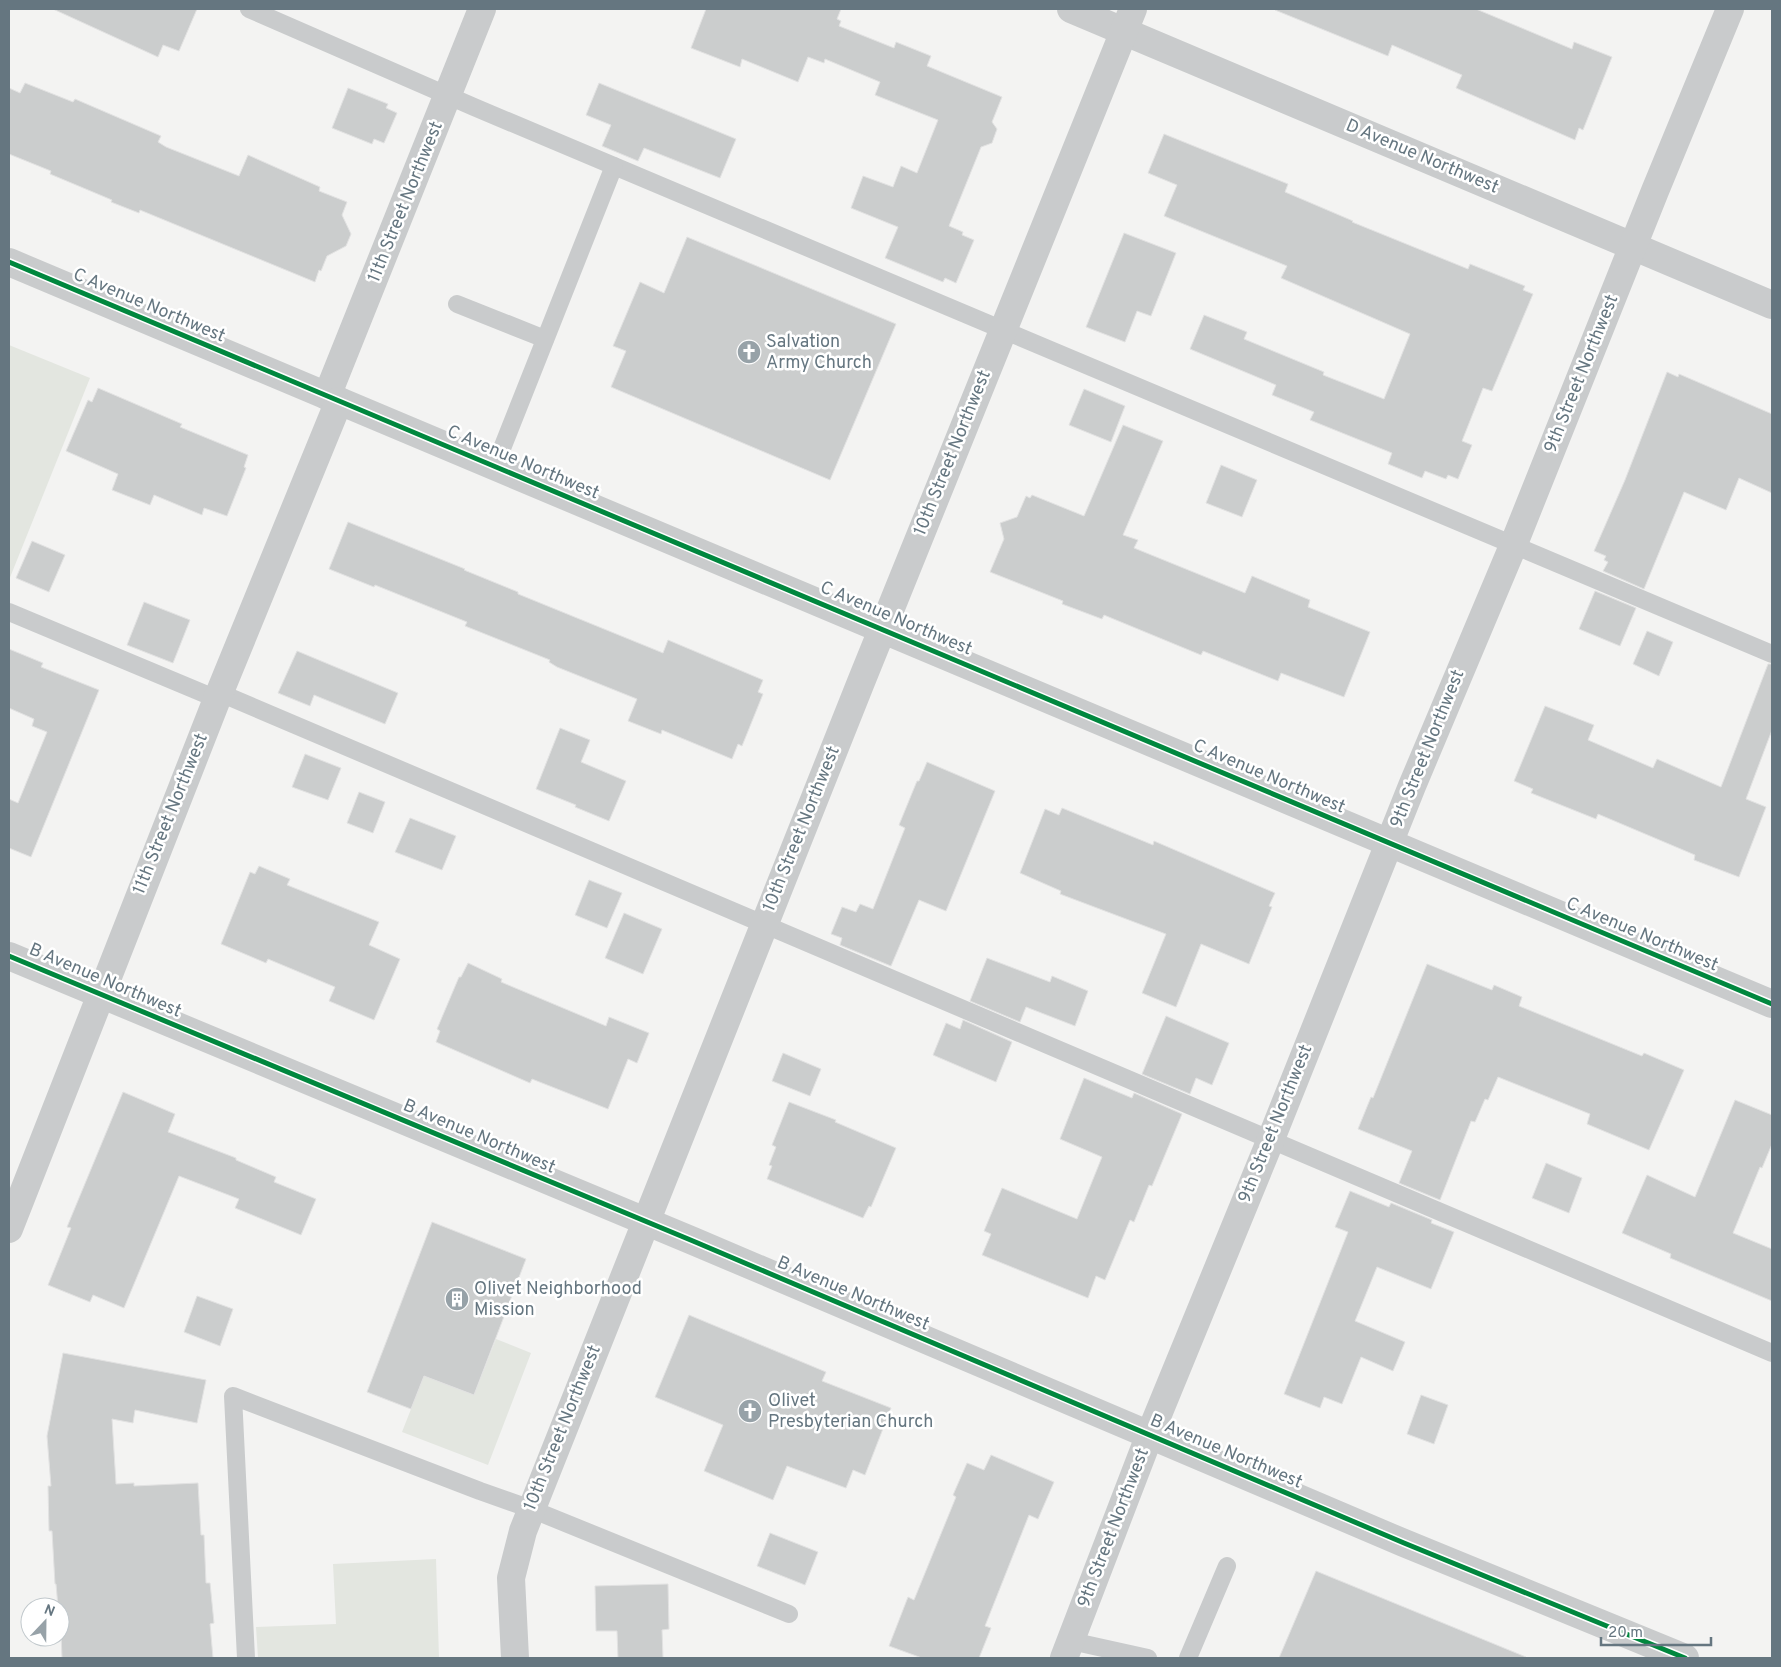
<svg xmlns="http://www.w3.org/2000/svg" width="1781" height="1667" font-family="Overpass,sans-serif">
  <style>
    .green { fill: #e3e6e0 }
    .building { fill: #cbcdcd; stroke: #e2e2e2 }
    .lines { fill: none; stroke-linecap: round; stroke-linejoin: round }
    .service { stroke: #c9cbcc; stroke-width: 18 }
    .minor { stroke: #c9cbcc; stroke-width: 28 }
    .cycleway-casing { stroke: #fff; stroke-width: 8 }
    .cycleway { stroke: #00873e; stroke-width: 5 }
    .labels { text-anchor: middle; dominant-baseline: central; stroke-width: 5; stroke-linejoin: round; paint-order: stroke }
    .street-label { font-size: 18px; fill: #657680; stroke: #fff }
    .poi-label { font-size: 18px; fill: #657680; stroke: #fff; text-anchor: start }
  </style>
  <rect width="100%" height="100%" fill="#f3f3f2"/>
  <g class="green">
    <polygon points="9,345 90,378 9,580"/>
    <polygon points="496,1339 531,1353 488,1465 402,1432 424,1376 474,1395"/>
    <polygon points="436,1559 439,1658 258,1658 256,1627 336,1624 333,1564"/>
  </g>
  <g class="building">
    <polygon points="53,9 197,9 179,51 163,45 158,57"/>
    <polygon points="706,9 841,9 837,19 841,21 839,26 894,48 896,42 931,56 927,66 1002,97 992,122 997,129 992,143 981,147 949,226 963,232 962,235 974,240 956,283 945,278 943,282 885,258 898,227 851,208 863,176 893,187 901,166 917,173 938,120 875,95 880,82 825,59 824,63 808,57 798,82 742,59 740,67 691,48"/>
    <polygon points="1276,9 1476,9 1572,49 1574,42 1612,57 1583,130 1579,128 1575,140 1456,88 1462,75 1392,45 1388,56 1275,10"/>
    <polygon points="25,83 73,102 75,99 161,136 158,142 166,147 239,176 248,155 320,187 319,191 347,202 342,215 351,234 346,246 327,256 321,271 319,270 315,282 140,210 139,213 111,202 112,200 50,174 51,171 9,154 9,88 20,93"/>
    <polygon points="599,83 736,139 720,178 644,148 638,161 602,146 611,125 586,115"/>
    <polygon points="348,88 388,104 386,108 397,113 384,143 374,139 372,144 332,128"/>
    <polygon points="1164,134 1288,184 1285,192 1353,221 1352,222 1468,269 1470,264 1525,286 1523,290 1533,294 1492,391 1483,388 1462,441 1472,445 1458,479 1448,475 1446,479 1425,471 1422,478 1388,464 1392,453 1310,420 1314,412 1272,395 1276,385 1190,349 1204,315 1247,332 1244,339 1324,372 1323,375 1384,399 1410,334 1281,278 1287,266 1164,216 1177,185 1148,173"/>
    <polygon points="1124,233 1176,253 1151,316 1137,311 1125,342 1086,327"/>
    <polygon points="687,237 896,324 830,480 611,387 626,351 613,346 640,282 664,293"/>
    <polygon points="1667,372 1678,377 1679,374 1772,414 1772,493 1739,478 1726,510 1684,492 1644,589 1603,571 1608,562 1604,560 1606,556 1594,551 1625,480"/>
    <polygon points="98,388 182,424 180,427 248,455 244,467 246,468 227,516 204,508 202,515 154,495 150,505 112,490 118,474 66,451 88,400 92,402"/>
    <polygon points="1084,389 1125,406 1111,442 1069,425"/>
    <polygon points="1123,425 1163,441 1123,535 1138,540 1134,548 1245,593 1252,576 1310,600 1308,607 1370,632 1344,697 1281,673 1278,681 1203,651 1201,655 1104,615 1102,619 1062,604 1063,601 990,572 1004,539 1000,523 1017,517 1026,496 1030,498 1032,495 1084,516"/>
    <polygon points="1221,465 1257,480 1242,517 1206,503"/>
    <polygon points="348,522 465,569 464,570 518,592 518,594 663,653 668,640 763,680 758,692 763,694 742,746 738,744 732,759 662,730 661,734 628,721 637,699 557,667 549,662 550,660 465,626 467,622 375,585 374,587 329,569"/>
    <polygon points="32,541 65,555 49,592 16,578"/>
    <polygon points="1595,591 1636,608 1620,646 1579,629"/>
    <polygon points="144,602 190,620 173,663 127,645"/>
    <polygon points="1647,631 1673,642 1659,676 1633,664"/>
    <polygon points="9,649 43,663 41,667 99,690 31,857 9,848 9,799 18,803 47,732 32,726 34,719 9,708"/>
    <polygon points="297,651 398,693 385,724 314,695 310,706 278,693"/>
    <polygon points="1768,664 1772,664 1772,730 1746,799 1766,807 1739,877 1694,860 1695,855 1598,814 1596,819 1531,793 1533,789 1514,781 1545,706 1594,725 1588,740 1653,768 1657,759 1721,787"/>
    <polygon points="560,728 590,740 581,762 626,781 609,821 575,807 576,805 536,789"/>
    <polygon points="305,754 341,768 328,800 292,787"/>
    <polygon points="927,762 995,791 946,911 919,900 891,966 840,945 842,938 831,934 842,907 856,912 860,904 873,909 905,828 899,825 917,781 919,781"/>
    <polygon points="359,792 385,802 373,833 347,823"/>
    <polygon points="1062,808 1153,845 1154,841 1275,893 1269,906 1272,907 1249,964 1201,944 1176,1007 1142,993 1166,934 1060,894 1061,891 1020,873 1045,809 1059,815"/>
    <polygon points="410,818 456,836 442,870 395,852"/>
    <polygon points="259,866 290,879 287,885 379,922 369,945 400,959 374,1020 329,1001 335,987 268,959 266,963 221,944 250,872 255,874"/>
    <polygon points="589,880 622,893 607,928 575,915"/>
    <polygon points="624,913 662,929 643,974 605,958"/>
    <polygon points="987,958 1050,982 1052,976 1088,991 1075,1026 1026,1007 1020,1022 970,1001"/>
    <polygon points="468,963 502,979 501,982 606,1026 609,1017 649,1033 637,1063 628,1059 608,1109 532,1079 530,1083 436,1042 440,1031 437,1029 459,977 461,977"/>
    <polygon points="1427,964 1492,990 1494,985 1522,997 1519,1006 1642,1056 1644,1053 1684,1070 1649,1150 1587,1124 1590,1114 1498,1077 1488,1100 1485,1099 1475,1122 1471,1121 1440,1200 1399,1183 1412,1151 1358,1129 1371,1097 1373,1098"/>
    <polygon points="1166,1016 1229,1043 1212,1085 1196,1078 1190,1094 1142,1074"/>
    <polygon points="963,1020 1012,1042 996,1082 933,1055 946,1023 960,1029"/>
    <polygon points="783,1053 821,1069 810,1096 772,1081"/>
    <polygon points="1084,1078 1132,1098 1134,1093 1182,1114 1152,1186 1149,1185 1134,1222 1130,1220 1105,1280 1096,1276 1088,1298 982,1255 991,1234 984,1231 1002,1188 1077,1219 1102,1157 1060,1139"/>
    <polygon points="123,1092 175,1114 168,1132 236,1158 236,1160 276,1177 274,1182 316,1199 301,1235 235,1208 239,1199 179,1176 124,1308 93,1295 90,1302 48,1285 71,1228 67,1227"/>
    <polygon points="1735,1100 1772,1115 1772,1144 1762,1168 1760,1167 1733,1233 1772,1249 1772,1301 1670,1258 1671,1254 1622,1233 1647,1175 1695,1197"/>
    <polygon points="789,1102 836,1120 835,1122 896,1148 871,1207 869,1206 863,1218 767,1179 772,1166 769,1165 776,1147 772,1145"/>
    <polygon points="1546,1163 1582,1178 1569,1213 1532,1198"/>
    <polygon points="1350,1191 1389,1207 1391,1203 1432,1220 1431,1223 1454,1232 1431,1289 1377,1267 1355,1321 1405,1342 1393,1371 1361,1357 1342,1404 1324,1397 1320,1408 1284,1394 1348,1232 1335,1227"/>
    <polygon points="432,1222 526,1259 474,1395 424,1376 411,1409 367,1392"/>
    <polygon points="197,1296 233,1309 220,1346 184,1332"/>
    <polygon points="689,1315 826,1372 822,1381 891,1408 865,1475 853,1470 846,1488 787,1466 773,1500 704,1471 723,1425 655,1397"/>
    <polygon points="63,1353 206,1380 197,1423 135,1410 133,1423 112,1419 116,1484 134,1483 134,1486 198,1483 201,1535 204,1535 206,1583 210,1583 214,1623 210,1624 213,1658 62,1658 60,1607 58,1607 56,1584 55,1584 52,1531 49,1531 48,1486 51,1486 47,1436"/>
    <polygon points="1421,1395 1448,1405 1434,1444 1407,1434"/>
    <polygon points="991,1455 1054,1482 1038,1519 1029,1515 985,1626 991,1628 979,1658 922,1658 889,1646 908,1597 914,1600 956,1497 953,1495 967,1463 984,1470"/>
    <polygon points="770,1533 818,1552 805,1585 757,1566"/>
    <polygon points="1316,1571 1526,1657 1526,1658 1279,1658"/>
    <polygon points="668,1584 669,1629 662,1630 663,1658 618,1658 617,1631 596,1631 595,1586"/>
  </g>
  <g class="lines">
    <g class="service">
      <polyline points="249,9 474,107 1772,654"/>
      <polyline points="457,304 545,339"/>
      <polyline points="495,466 614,166"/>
      <polyline points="9,612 217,699"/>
      <polyline points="220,693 1772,1353"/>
      <polyline points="1071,1641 1148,1658"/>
      <polyline points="246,1658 233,1396 480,1491 531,1509 789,1614"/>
      <polyline points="1188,1658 1227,1566"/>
    </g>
    <g class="minor">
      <polyline points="1071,9 1772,305"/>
      <polyline points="9,262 1772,1004"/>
      <polyline points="327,396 482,9"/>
      <polyline points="9,956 693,1241 1404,1543 1685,1658"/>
      <polyline points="9,1229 217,699 339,401"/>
      <polyline points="515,1658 511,1578 523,1531 861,682 1133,9"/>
      <polyline points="1064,1658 1150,1434 1271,1139 1412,786 1513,546 1655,191 1730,9"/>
    </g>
    <g class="cycleway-casing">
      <g id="cycleway">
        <polyline points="9,262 1772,1004"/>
        <polyline points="9,956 693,1241 1404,1543 1685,1658"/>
      </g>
    </g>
    <use href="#cycleway" class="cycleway"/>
  </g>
  <defs>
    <g id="church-disc" transform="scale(1.25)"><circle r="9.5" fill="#97a2a8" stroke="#fff"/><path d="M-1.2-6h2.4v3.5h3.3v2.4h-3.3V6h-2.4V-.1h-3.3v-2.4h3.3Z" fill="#fff"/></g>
    <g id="building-disc" transform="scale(1.25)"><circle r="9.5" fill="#97a2a8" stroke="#fff"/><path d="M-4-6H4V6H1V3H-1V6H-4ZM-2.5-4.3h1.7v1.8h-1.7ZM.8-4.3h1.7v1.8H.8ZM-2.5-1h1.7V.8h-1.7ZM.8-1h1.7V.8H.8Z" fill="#fff"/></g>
  </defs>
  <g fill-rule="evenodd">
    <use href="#church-disc" x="749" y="352"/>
    <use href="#building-disc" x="457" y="1299"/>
    <use href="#church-disc" x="750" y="1411"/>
  </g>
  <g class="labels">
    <g class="street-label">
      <text transform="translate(1422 157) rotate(23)">D Avenue Northwest</text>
      <text transform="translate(406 202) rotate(-68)">11th Street Northwest</text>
      <text transform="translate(149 306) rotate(23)">C Avenue Northwest</text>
      <text transform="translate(1582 374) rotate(-68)">9th Street Northwest</text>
      <text transform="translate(953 453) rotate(-68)">10th Street Northwest</text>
      <text transform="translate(523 463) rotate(23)">C Avenue Northwest</text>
      <text transform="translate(896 619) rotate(23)">C Avenue Northwest</text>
      <text transform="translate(1428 749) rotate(-68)">9th Street Northwest</text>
      <text transform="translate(1269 777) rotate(23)">C Avenue Northwest</text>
      <text transform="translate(171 814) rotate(-68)">11th Street Northwest</text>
      <text transform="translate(802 829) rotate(-68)">10th Street Northwest</text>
      <text transform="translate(1642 935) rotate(23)">C Avenue Northwest</text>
      <text transform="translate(105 981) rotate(23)">B Avenue Northwest</text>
      <text transform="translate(1276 1124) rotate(-68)">9th Street Northwest</text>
      <text transform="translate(479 1137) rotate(23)">B Avenue Northwest</text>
      <text transform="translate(853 1294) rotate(23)">B Avenue Northwest</text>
      <text transform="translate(563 1428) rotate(-68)">10th Street Northwest</text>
      <text transform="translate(1226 1452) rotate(23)">B Avenue Northwest</text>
      <text transform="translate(1114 1528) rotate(-69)">9th Street Northwest</text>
    </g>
    <g class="poi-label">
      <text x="766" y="342">Salvation<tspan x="766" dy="21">Army Church</tspan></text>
      <text x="474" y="1289">Olivet Neighborhood<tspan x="474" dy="21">Mission</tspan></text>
      <text x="768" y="1401">Olivet<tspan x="768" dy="21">Presbyterian Church</tspan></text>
    </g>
  </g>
  <rect width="1781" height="1667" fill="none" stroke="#657680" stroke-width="20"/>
  <g transform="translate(45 1622) rotate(22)"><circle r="24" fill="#ffffff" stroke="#c1c8cc"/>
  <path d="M0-4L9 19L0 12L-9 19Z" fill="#97a2a8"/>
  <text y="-8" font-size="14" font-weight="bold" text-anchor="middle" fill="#657680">N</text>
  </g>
  <path d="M1601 1637v8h110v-8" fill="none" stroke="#657680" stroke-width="2.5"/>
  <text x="1608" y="1637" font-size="15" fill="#657680" stroke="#ffffff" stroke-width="4" paint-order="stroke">20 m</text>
</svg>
